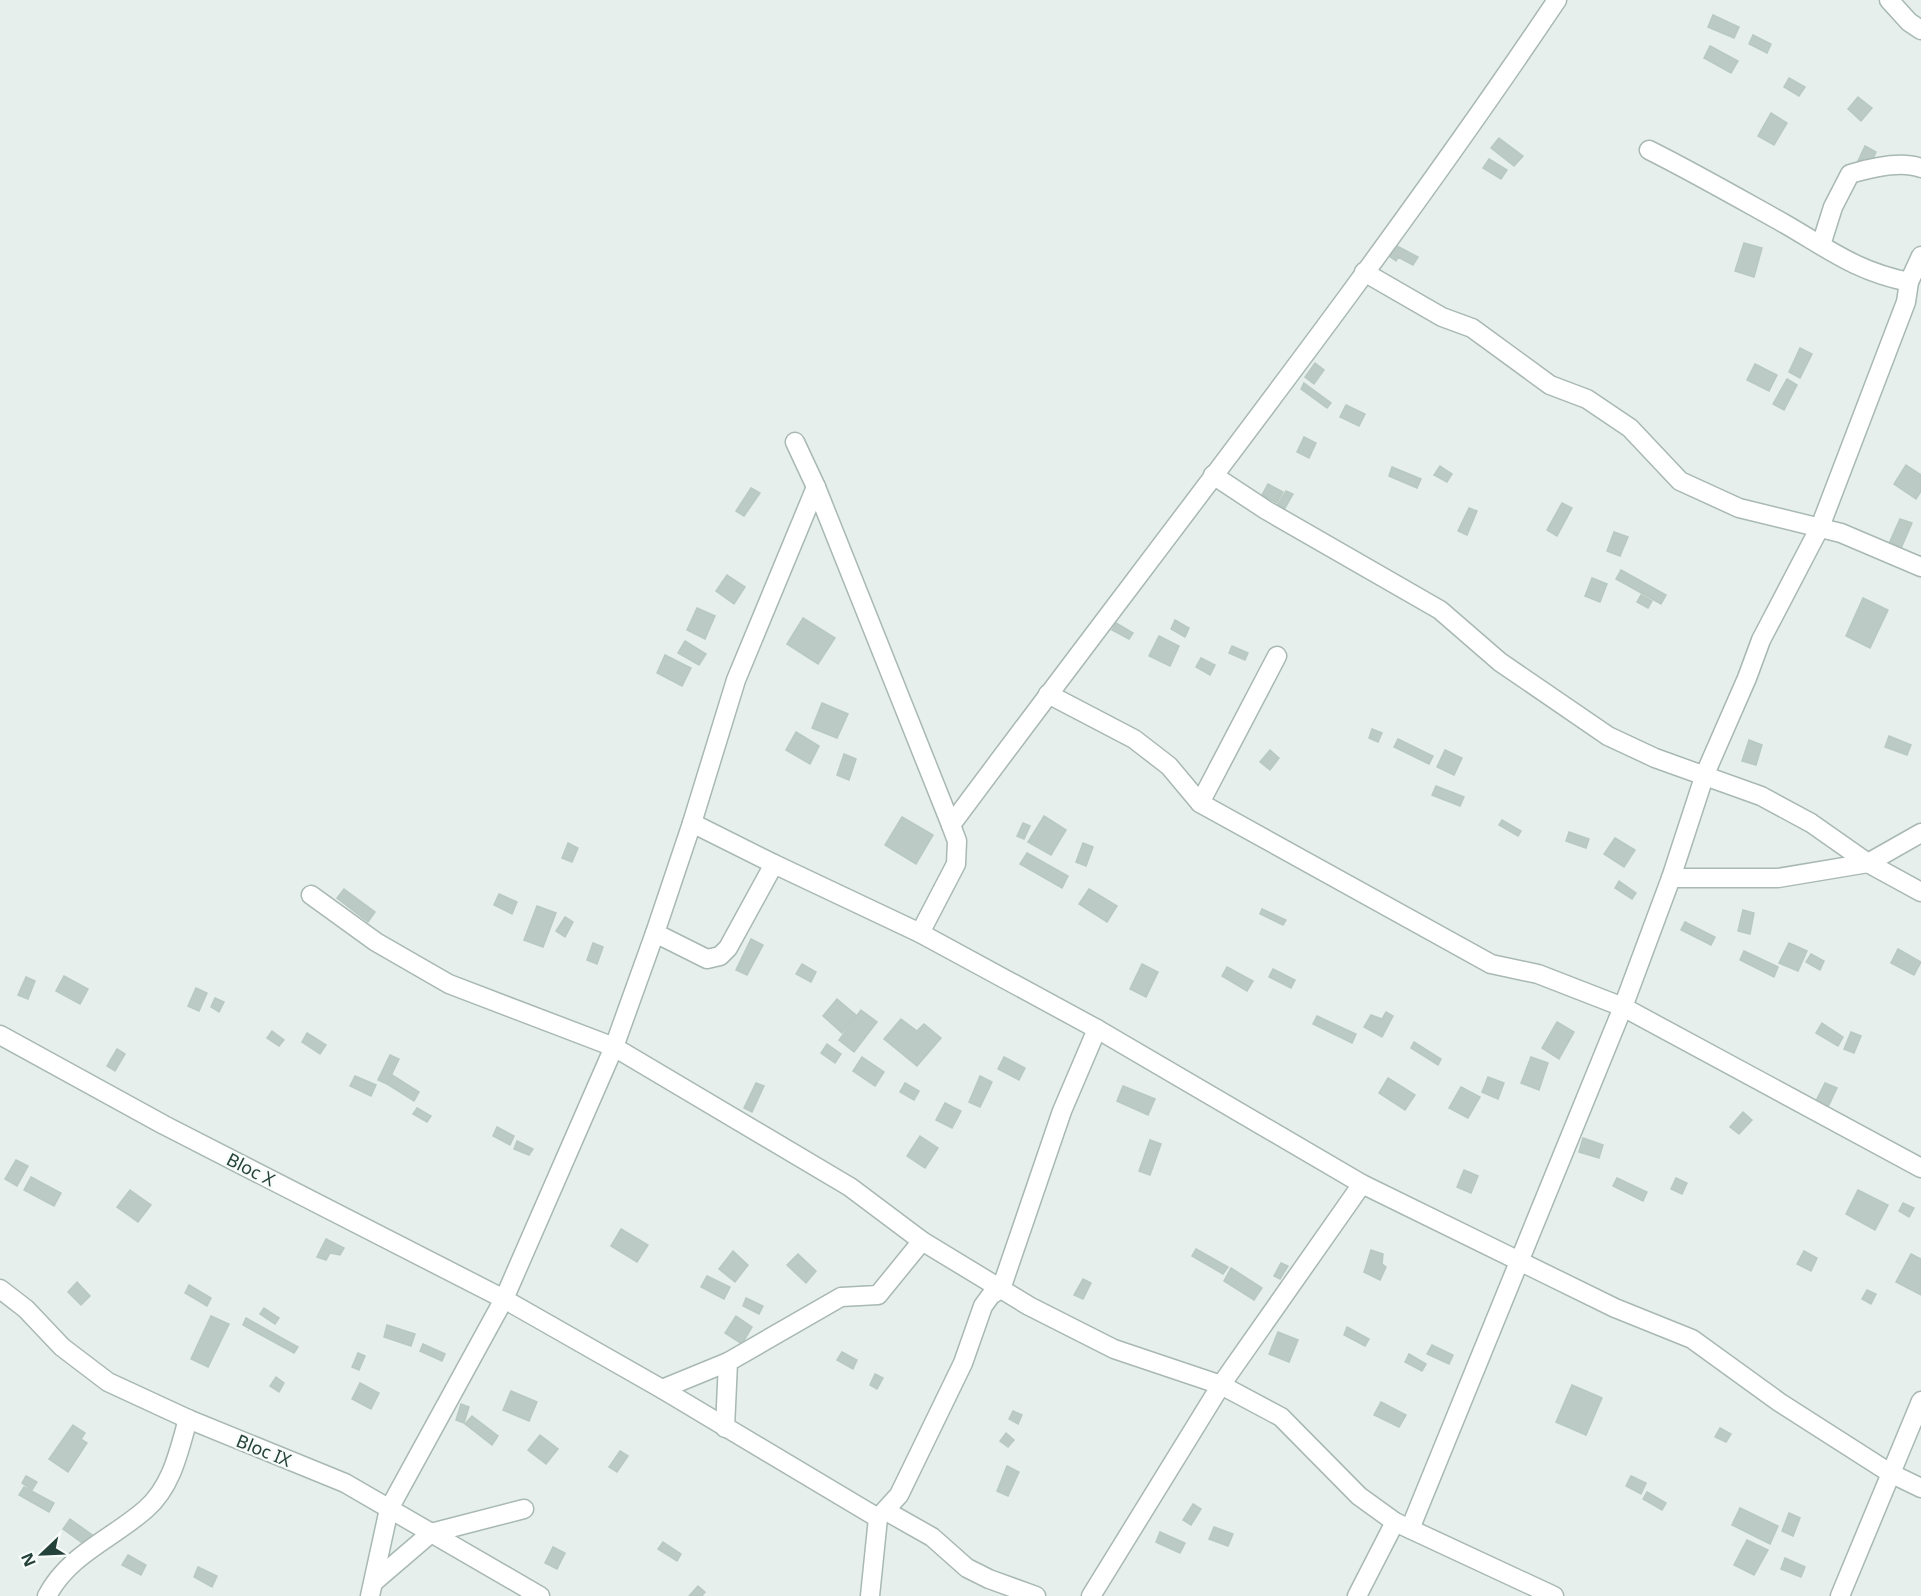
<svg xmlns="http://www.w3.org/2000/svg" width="1921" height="1596" font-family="'Noto Sans',sans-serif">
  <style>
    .building { fill: #bbcac4; stroke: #b8c9c2; stroke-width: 1.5 }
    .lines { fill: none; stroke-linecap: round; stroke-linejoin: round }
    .minor-casing { stroke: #a8b8b2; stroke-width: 21 }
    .minor { stroke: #fff; stroke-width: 18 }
    .labels { text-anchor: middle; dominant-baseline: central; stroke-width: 4.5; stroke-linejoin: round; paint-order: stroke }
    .street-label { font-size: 18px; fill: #24423a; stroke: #f7fbf9 }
  </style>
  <rect width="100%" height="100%" fill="#e6efeb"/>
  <g class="building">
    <polygon points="1713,15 1739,27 1734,38 1708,27"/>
    <polygon points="1753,35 1771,44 1767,53 1749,44"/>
    <polygon points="1710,46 1738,61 1731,73 1704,58"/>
    <polygon points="1789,78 1805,87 1799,96 1784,87"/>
    <polygon points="1858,97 1872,108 1861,121 1848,109"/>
    <polygon points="1771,113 1787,123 1774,145 1758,136"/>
    <polygon points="1499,138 1523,156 1514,166 1491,148"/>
    <polygon points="1865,146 1876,152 1869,168 1857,163"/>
    <polygon points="1489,159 1507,170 1501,179 1483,168"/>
    <polygon points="1744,243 1762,248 1754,277 1735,271"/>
    <polygon points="1395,245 1418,257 1413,265 1398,257 1396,261 1389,256"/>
    <polygon points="1800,348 1812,354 1800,378 1789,372"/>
    <polygon points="1315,363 1324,370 1314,384 1305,377"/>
    <polygon points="1755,364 1777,375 1769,391 1747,380"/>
    <polygon points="1787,379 1797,385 1784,410 1773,404"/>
    <polygon points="1304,383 1331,403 1327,408 1301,389"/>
    <polygon points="1346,405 1365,414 1359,426 1340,417"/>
    <polygon points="1304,437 1316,443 1309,458 1297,452"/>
    <polygon points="1906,465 1921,475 1921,491 1916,499 1894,484"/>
    <polygon points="1440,466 1452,474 1447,482 1434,475"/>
    <polygon points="1392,467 1421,479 1417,488 1389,476"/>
    <polygon points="1268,484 1283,492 1277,503 1262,495"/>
    <polygon points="751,488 760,493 744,516 736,511"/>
    <polygon points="1286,491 1293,494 1281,515 1274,511"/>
    <polygon points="1562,503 1572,508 1557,536 1547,530"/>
    <polygon points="1469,508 1477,511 1467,535 1458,531"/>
    <polygon points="1900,519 1912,523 1899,553 1887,548"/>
    <polygon points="1614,532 1628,537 1620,556 1607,551"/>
    <polygon points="1621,570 1666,595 1661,604 1616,579"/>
    <polygon points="727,575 745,587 734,604 716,591"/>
    <polygon points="1592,578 1607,584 1600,602 1585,596"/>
    <polygon points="1641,595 1652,601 1648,608 1637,602"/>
    <polygon points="1863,598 1888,610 1870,648 1846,636"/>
    <polygon points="697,608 715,616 705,639 687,630"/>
    <polygon points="803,618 835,638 818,664 787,644"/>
    <polygon points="1175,620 1189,628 1185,637 1171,629"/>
    <polygon points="1116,623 1133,633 1129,639 1112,630"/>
    <polygon points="1159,636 1179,646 1170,666 1149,656"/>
    <polygon points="685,641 706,654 699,665 678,653"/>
    <polygon points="1232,646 1248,653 1245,660 1229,653"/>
    <polygon points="665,655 691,668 682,686 657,673"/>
    <polygon points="1201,658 1215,665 1210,675 1196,667"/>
    <polygon points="822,703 848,714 837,738 812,728"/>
    <polygon points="1372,729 1382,733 1378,742 1369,738"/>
    <polygon points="796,732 819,746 810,764 786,750"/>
    <polygon points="1889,736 1911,745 1907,755 1885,747"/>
    <polygon points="1398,739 1433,756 1429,764 1394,747"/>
    <polygon points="1749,740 1762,745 1756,765 1742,761"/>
    <polygon points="1270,750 1279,758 1270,770 1260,762"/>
    <polygon points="1445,750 1462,758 1454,775 1437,767"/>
    <polygon points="844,754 856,759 849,780 837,775"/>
    <polygon points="1436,786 1464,797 1460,806 1432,795"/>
    <polygon points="1044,816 1066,830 1051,855 1028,842"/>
    <polygon points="902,817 933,835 916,864 885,845"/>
    <polygon points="1502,820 1521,831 1518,836 1499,825"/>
    <polygon points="1023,823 1030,826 1024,839 1017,836"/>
    <polygon points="1569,832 1589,839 1586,848 1566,841"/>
    <polygon points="1615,838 1635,850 1624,867 1604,854"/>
    <polygon points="568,843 578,848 572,862 562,858"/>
    <polygon points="1083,843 1093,847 1086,866 1076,862"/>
    <polygon points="1027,853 1068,876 1062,888 1020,864"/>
    <polygon points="1619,881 1636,893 1632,899 1615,888"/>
    <polygon points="344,889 375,912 368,922 337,898"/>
    <polygon points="1089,889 1117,906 1107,922 1079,904"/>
    <polygon points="499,894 517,902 512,914 494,905"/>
    <polygon points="537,906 556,913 543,947 524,940"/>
    <polygon points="1262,909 1286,920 1283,925 1260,914"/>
    <polygon points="1743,910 1754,913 1750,934 1738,931"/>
    <polygon points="565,917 573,922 565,937 556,931"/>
    <polygon points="1685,922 1715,937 1711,945 1681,930"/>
    <polygon points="751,939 763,945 747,975 736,970"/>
    <polygon points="593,943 603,947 597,964 587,960"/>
    <polygon points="1789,943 1807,951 1798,971 1779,963"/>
    <polygon points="1898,949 1921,962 1914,975 1891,963"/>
    <polygon points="1744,951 1778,967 1774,977 1740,960"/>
    <polygon points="1811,954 1824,961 1820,970 1806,962"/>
    <polygon points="802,964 816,972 811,982 796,974"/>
    <polygon points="1142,964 1158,972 1146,997 1130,989"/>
    <polygon points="1227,967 1253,981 1247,991 1222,976"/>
    <polygon points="1273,969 1295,980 1291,988 1269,977"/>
    <polygon points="64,976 88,989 80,1004 56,991"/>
    <polygon points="26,977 35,981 28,999 18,995"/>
    <polygon points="196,988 207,993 199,1011 188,1006"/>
    <polygon points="215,998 224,1002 219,1012 211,1007"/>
    <polygon points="837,999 856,1015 842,1033 823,1016"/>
    <polygon points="861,1010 877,1022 854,1052 839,1040"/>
    <polygon points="1386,1012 1393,1016 1382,1037 1364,1027 1371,1015 1382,1019"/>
    <polygon points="1317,1016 1356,1034 1352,1043 1313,1024"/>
    <polygon points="901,1019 917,1031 924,1024 941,1038 917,1066 884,1039"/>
    <polygon points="1557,1022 1574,1032 1559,1059 1542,1048"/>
    <polygon points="1822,1023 1843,1037 1838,1046 1816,1033"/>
    <polygon points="272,1031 284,1040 279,1046 267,1038"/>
    <polygon points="1851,1032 1861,1036 1854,1053 1844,1049"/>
    <polygon points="307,1033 326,1045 320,1054 302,1042"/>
    <polygon points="1414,1042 1441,1059 1438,1065 1411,1048"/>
    <polygon points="827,1044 841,1054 835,1063 821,1053"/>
    <polygon points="117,1049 125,1054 115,1071 107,1066"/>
    <polygon points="390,1055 399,1059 387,1084 378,1080"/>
    <polygon points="862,1057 884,1072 875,1086 853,1071"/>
    <polygon points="1004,1057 1025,1068 1019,1080 998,1069"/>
    <polygon points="1531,1057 1548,1063 1539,1090 1521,1083"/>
    <polygon points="392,1075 419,1092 414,1101 387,1084"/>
    <polygon points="355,1076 376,1085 371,1096 350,1086"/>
    <polygon points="980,1076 992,1082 980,1107 969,1102"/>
    <polygon points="1488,1077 1504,1083 1498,1099 1482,1092"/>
    <polygon points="1388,1078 1415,1095 1405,1110 1379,1093"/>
    <polygon points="756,1083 764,1086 752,1112 744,1108"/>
    <polygon points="905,1083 919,1091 914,1100 900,1092"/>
    <polygon points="1825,1083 1837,1088 1827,1109 1815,1103"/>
    <polygon points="1123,1086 1155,1099 1148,1115 1117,1101"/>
    <polygon points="1461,1087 1480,1097 1468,1118 1449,1108"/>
    <polygon points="945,1103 961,1111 952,1128 936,1120"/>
    <polygon points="417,1108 431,1116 427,1122 413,1114"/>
    <polygon points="1743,1112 1752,1120 1739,1134 1730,1127"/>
    <polygon points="497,1127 514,1136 510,1145 493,1136"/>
    <polygon points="920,1136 938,1148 925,1168 907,1156"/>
    <polygon points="1583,1138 1603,1145 1599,1158 1579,1152"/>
    <polygon points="1150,1140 1161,1144 1150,1175 1139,1171"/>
    <polygon points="517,1141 533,1149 529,1155 514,1149"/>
    <polygon points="16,1160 28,1166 17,1186 5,1179"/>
    <polygon points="1464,1170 1478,1176 1471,1193 1457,1187"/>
    <polygon points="31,1177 61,1193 54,1206 24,1190"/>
    <polygon points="1617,1178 1647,1192 1643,1201 1613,1186"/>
    <polygon points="1676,1178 1687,1183 1682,1194 1671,1189"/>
    <polygon points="130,1190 151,1205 138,1222 117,1207"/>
    <polygon points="1858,1190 1888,1205 1875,1230 1846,1214"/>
    <polygon points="1903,1203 1914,1208 1909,1217 1899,1211"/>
    <polygon points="621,1229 648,1245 637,1262 611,1246"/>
    <polygon points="326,1239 344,1248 340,1255 330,1253 326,1260 317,1257"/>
    <polygon points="1196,1249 1228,1267 1223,1274 1192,1256"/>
    <polygon points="1371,1250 1383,1254 1382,1264 1386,1267 1380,1280 1364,1272"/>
    <polygon points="733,1251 748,1265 735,1282 719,1269"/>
    <polygon points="1804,1251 1817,1258 1811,1271 1797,1264"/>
    <polygon points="798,1254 816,1271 806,1283 787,1265"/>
    <polygon points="1911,1254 1921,1259 1921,1295 1896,1282"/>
    <polygon points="1281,1263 1288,1266 1280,1279 1274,1276"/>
    <polygon points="1231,1268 1262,1288 1254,1300 1224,1281"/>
    <polygon points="707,1276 730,1287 724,1299 701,1287"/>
    <polygon points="1083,1279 1091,1283 1083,1299 1074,1295"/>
    <polygon points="77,1282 90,1296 81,1305 68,1292"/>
    <polygon points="189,1285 211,1298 207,1306 185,1293"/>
    <polygon points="1867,1290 1876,1294 1871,1304 1862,1299"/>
    <polygon points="746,1298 763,1306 759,1314 743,1306"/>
    <polygon points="264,1308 279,1318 275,1324 260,1314"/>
    <polygon points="211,1316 229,1324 208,1367 191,1359"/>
    <polygon points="736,1316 752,1327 742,1344 725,1333"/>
    <polygon points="246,1318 298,1347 294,1353 243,1325"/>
    <polygon points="387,1325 415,1334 411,1346 384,1337"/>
    <polygon points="1347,1327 1369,1339 1365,1346 1344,1335"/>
    <polygon points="1278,1332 1298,1340 1289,1362 1269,1354"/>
    <polygon points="423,1344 445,1354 442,1361 420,1351"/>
    <polygon points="1432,1345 1453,1355 1449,1364 1427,1354"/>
    <polygon points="842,1352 857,1360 853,1369 837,1360"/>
    <polygon points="358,1353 365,1356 359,1370 352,1367"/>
    <polygon points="1409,1354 1426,1364 1422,1371 1405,1362"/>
    <polygon points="875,1374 883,1378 877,1389 870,1385"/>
    <polygon points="276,1377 284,1383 279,1392 270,1386"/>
    <polygon points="360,1383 379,1393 371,1409 352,1399"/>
    <polygon points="1572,1385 1602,1398 1586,1435 1556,1422"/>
    <polygon points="511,1391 537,1402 529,1421 503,1410"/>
    <polygon points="1381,1402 1406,1415 1399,1427 1374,1415"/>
    <polygon points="461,1404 469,1407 464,1423 456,1420"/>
    <polygon points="1013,1411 1022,1415 1018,1424 1009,1419"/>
    <polygon points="472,1416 498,1436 492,1445 465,1424"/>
    <polygon points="73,1425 85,1433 81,1439 87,1443 68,1472 49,1459"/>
    <polygon points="1720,1428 1731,1434 1726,1442 1715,1437"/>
    <polygon points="1006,1433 1014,1440 1008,1447 1000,1441"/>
    <polygon points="540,1435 558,1449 546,1464 528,1450"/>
    <polygon points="620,1451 628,1456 617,1472 609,1467"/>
    <polygon points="1007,1466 1019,1472 1008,1496 997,1491"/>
    <polygon points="26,1476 37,1482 32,1490 22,1483"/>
    <polygon points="1631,1476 1646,1483 1641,1494 1626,1486"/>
    <polygon points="24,1487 54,1503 49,1512 19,1495"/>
    <polygon points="1647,1492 1666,1503 1662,1510 1643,1499"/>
    <polygon points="1193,1504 1201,1509 1191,1525 1183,1520"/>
    <polygon points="1740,1508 1778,1526 1770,1544 1732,1525"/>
    <polygon points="1789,1513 1800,1518 1793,1536 1782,1531"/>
    <polygon points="70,1519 95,1537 88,1547 63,1529"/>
    <polygon points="1214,1527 1233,1534 1228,1546 1209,1539"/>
    <polygon points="1160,1532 1185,1543 1180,1553 1156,1542"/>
    <polygon points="1747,1540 1768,1550 1754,1575 1734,1565"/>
    <polygon points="663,1542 681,1554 677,1561 658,1549"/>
    <polygon points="553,1547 565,1553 557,1569 545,1563"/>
    <polygon points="128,1555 146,1565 141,1575 122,1565"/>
    <polygon points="1785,1558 1805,1567 1801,1577 1781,1569"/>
    <polygon points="198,1567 217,1576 212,1587 194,1577"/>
    <polygon points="698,1586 705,1592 702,1596 689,1596"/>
  </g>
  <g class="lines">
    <g class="minor-casing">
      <g id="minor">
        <polyline points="1889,0 1909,22 1921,30"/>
        <path d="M1649,150c46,23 91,49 136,74 45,26 71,47 124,58"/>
        <path d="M1821,245l12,-38 17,-33c20,-6 51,-14 71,-6"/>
        <polyline points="1921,256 1909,282 1906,302 1820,527 1761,640 1747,678 1705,774 1671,878 1623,1007 1921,1168"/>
        <polyline points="1364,272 1442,317 1472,328 1550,385 1587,399 1630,428 1680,481 1739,508 1841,533 1921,567"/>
        <polyline points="795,442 816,487 951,825"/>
        <polyline points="1213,475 1266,510 1440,610 1500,662 1608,736 1655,758 1761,796 1811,823 1868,863 1921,833"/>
        <polyline points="1048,694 1134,739 1169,766 1200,803 1491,964 1538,974 1623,1007 1410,1529"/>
        <polyline points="1200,803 1277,656"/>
        <polyline points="692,823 736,680 816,487"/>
        <polyline points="1671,878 1778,878 1868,863 1921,892"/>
        <polyline points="311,895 376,942 449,984 614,1047 504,1299 662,1389 878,1518 870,1596"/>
        <polyline points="655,933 692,823 774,864"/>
        <path d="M920,933l36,-69 1,-23 -6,-16c203,-274 416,-542 606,-825"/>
        <polyline points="1097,1029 1362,1184 1615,1308 1692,1339 1779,1402 1890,1473 1921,1488"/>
        <polyline points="0,1035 164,1125 504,1299 389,1509 370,1596"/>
        <polyline points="0,1289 26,1309 62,1347 108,1382 188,1419 345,1483 540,1596"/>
        <polyline points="662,1389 728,1362"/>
        <polyline points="725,1428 728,1362 841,1297 878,1295 922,1241"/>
        <polyline points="886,1511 932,1537 967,1568 989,1579 1036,1596"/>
        <polyline points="878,1518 899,1495 963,1363 983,1306 991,1295 1001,1289 1062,1111 1097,1029 920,933 774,864 728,948 720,956 707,959 655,933 614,1047 850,1187 922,1241 1029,1306 1114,1349 1221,1385 1281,1417 1359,1496 1395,1522 1554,1596"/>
        <polyline points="375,1581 431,1533 524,1509"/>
        <path d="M47,1596c22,-42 65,-57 99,-87 26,-23 33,-58 42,-90"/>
        <polyline points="1091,1596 1221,1385 1362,1184"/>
        <polyline points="1357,1596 1395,1522"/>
        <polyline points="1840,1596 1921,1401"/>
      </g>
    </g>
    <use href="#minor" class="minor"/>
  </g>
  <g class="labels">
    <g class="street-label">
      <text transform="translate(251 1169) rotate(27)">Bloc X</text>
      <text transform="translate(264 1450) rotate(22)">Bloc IX</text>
    </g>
  </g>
  <g transform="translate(42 1554) rotate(247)" stroke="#f7fbf9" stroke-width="4.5" paint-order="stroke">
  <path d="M0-4.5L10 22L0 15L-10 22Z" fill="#24423a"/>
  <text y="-9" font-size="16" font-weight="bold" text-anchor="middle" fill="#24423a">N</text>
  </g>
</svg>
